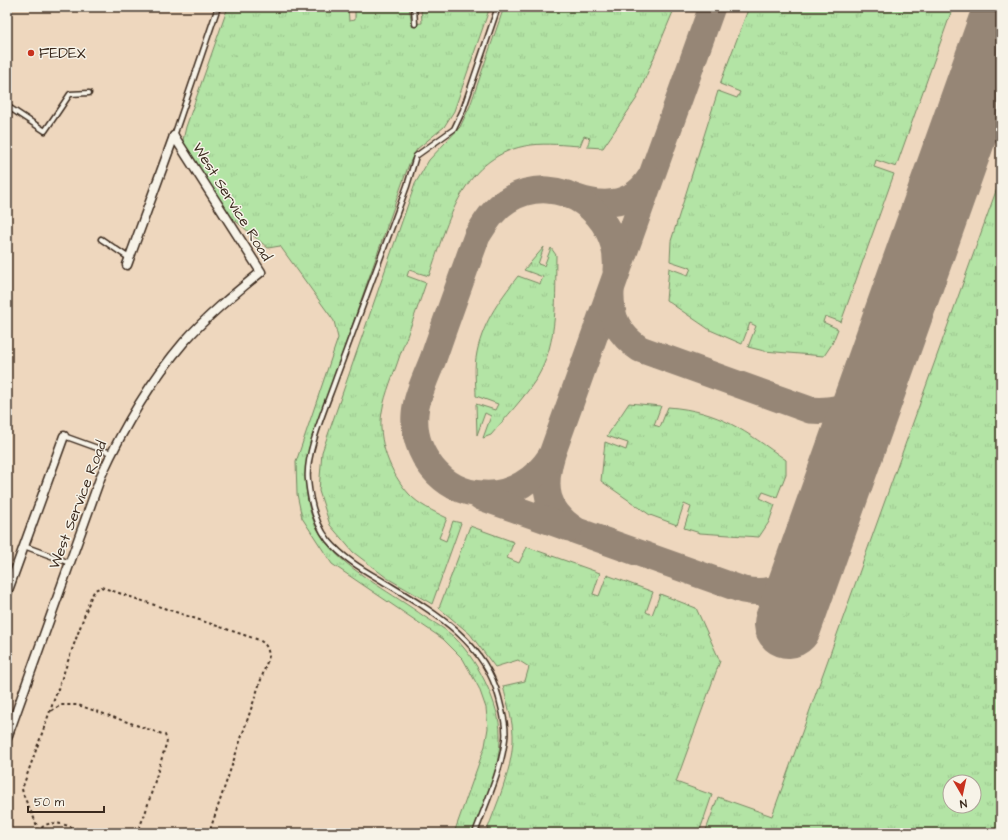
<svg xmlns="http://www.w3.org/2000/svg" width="1008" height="840" font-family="'Architects Daughter',sans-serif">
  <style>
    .built { fill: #eed7be; fill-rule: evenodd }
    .grass { fill: url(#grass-tufts); stroke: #778762; fill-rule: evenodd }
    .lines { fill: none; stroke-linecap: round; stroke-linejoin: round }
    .taxiway { stroke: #968676; stroke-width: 27 }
    .runway { stroke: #968676; stroke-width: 68 }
    .service-casing { stroke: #3b2a1e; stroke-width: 7 }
    .minor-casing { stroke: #3b2a1e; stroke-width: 11 }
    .path { stroke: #3b2a1e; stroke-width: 2; stroke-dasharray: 3 3; stroke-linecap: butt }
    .service { stroke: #f7f3e8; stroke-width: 4 }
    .minor { stroke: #f7f3e8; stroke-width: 8 }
    .poi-dot { fill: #c8321e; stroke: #f7f3e8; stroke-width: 1.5 }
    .labels { text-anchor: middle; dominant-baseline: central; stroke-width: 3; stroke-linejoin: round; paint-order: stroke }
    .poi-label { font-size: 15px; fill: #3b2a1e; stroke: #f7f3e8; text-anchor: start }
    .street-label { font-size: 15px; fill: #3b2a1e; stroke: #f7f3e8 }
  </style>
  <defs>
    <pattern id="grass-tufts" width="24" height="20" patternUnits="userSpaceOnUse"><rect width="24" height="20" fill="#b3e4a5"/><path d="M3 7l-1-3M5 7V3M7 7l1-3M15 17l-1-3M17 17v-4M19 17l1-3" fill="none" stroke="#9bc48e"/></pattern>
  </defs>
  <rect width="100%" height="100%" fill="#f2e2cf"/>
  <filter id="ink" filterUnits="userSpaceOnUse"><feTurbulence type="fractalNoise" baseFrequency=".025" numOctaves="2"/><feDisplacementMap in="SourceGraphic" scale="8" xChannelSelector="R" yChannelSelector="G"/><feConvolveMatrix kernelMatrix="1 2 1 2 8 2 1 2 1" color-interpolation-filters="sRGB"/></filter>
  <g filter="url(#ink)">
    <path class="built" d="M7,7h994v826h-994zM950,782h24v24h-24z"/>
    <g class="grass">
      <path d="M228,7h120l1,14 6,-1v-13h54l3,17 10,-1 -1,-16h69l-36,104 -10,16 -27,22 -8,15 -100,284c-18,102 48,120 116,169 10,6 22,13 30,21 14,14 25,32 33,50 6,14 12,31 12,46 1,34 -16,68 -27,99h-19l31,-87 3,-18 -2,-20 -7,-20 -16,-29 -20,-20 -111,-75 -30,-46 -5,-24 -1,-32 42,-124 -4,-17 -54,-75 -12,2 -37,-31 -45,-65 -3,-12 3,-13z"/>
      <path d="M504,7h171l-38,91 -34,50 -16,-1 3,-9 -6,-2 -4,10c-16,-1 -33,-3 -49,-1 -68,9 -83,77 -102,131l-20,-6 -2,6 19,7c-8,24 -17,48 -26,72 -6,19 -15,38 -18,57 -5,28 8,61 27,82 10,11 24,17 38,24l-8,20 7,3 7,-20 8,2 -29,81 -45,-26 -34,-26 -23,-27 -11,-34 3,-39 93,-268 14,-24 31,-33 10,-21z"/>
      <polygon points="749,7 953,7 896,167 876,160 874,167 894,174 841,322 825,316 823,322 838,329 832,344 824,356 764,351 748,347 756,326 750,323 742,344 710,330 666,300 669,268 688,275 691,268 670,261 671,241 718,91 737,98 740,92 720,84"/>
      <path d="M1001,177v656h-296l13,-36 54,19zM950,782h24v24h-24z"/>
      <path d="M544,247l-6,17 6,2 7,-18 5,7c-1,41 3,86 -19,123 -13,20 -31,39 -46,57l-8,3 8,-22 -6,-3 -8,22 -1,-31 19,6 3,-6 -22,-8c0,-12 -2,-26 0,-38 5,-33 22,-56 42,-82l22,8 3,-7 -19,-7z"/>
      <path d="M629,403l32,3 -7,19 6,2 8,-20c52,4 77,24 118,53v14l-9,23 -14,-5 -3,6 15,7 -6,17 -10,15 -59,-4 -16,-5 7,-21 -7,-3 -7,21 -27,-10 -49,-34 4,-39 21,8 2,-7 -21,-7z"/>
      <path d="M470,526l44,16 -7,16 12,5 8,-16 73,26 -7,21 6,2 8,-21 46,17 -7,20 6,3 8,-21 36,14 24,53 -44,121 36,13 -13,38h-213c11,-30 25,-60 27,-92 1,-18 -6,-38 -10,-55l22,-5 4,-14 -11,-7 -23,7 -25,-33 -31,-26z"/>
    </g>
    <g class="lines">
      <g class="taxiway">
        <path d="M712,7l-160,447c-10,34 -7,57 25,77l166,59c36,7 53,-9 70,-38"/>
        <path d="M577,198c29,10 56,7 73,-20"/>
        <path d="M611,292c-1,26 8,43 29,57l170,61c55,5 62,-31 80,-74"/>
        <path d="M551,456c-15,23 -39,40 -68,38 -41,-1 -71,-41 -68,-80 1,-17 12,-39 18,-55 14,-41 29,-82 44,-123 9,-14 16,-27 31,-36 51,-31 113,14 108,70"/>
        <polyline points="481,497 569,528"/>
      </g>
      <polyline class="runway" points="788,624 1001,26"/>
      <g class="service-casing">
        <g id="service">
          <polyline points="414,7 415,24"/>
          <polyline points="7,106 45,131 70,94 89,93"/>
          <polyline points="174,136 218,7"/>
          <polyline points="101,239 129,258"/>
          <polyline points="64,436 111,453"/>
          <polyline points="24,546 70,563"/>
          <path d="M475,833c11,-30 26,-61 30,-94 2,-13 -3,-28 -6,-41 -16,-61 -71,-89 -120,-119 -19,-11 -37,-22 -51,-39 -13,-17 -18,-40 -20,-60 -3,-27 19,-76 28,-102 24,-64 47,-128 71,-192l9,-30 38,-27 9,-19 35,-103"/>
        </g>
      </g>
      <g class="minor-casing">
        <g id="minor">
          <polyline points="127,265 174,136"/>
          <polyline points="7,593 64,436"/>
          <path d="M7,738l94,-262c22,-48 48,-93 83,-134 23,-26 50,-48 77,-70l-87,-136"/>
        </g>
      </g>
      <g class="path">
        <polyline points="51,711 61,705 78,705 165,735 167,741 145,814 137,833"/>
        <path d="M38,831c-3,-16 -13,-27 -16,-42l69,-192 4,-7 6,-3 158,53c7,4 9,8 10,16l-60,177"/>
        <path d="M38,833c9,-19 35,-5 50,0"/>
      </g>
      <use href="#service" class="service"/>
      <use href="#minor" class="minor"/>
    </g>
  </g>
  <circle class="poi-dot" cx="31" cy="53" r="4"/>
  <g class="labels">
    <g class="poi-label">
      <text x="39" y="53">FEDEX</text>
    </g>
    <g class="street-label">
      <text transform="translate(232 202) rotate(58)">West Service Road</text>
      <text transform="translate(78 505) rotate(-69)">West Service Road</text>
    </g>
  </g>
  <rect width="1008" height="840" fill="none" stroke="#f7f3e8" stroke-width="24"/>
  <rect x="12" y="12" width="984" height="816" fill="none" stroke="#3b2a1e" stroke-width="1.5" filter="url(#ink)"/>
  <g transform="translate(962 794) rotate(171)"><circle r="19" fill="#f7f3e8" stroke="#aca397"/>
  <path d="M0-3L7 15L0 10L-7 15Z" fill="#c8321e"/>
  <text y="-6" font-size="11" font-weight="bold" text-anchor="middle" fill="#3b2a1e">N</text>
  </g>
  <path d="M28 806v6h76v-6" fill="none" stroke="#3b2a1e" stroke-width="2"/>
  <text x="34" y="806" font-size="12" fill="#3b2a1e" stroke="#f7f3e8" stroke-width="3" paint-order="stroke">50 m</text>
</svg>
